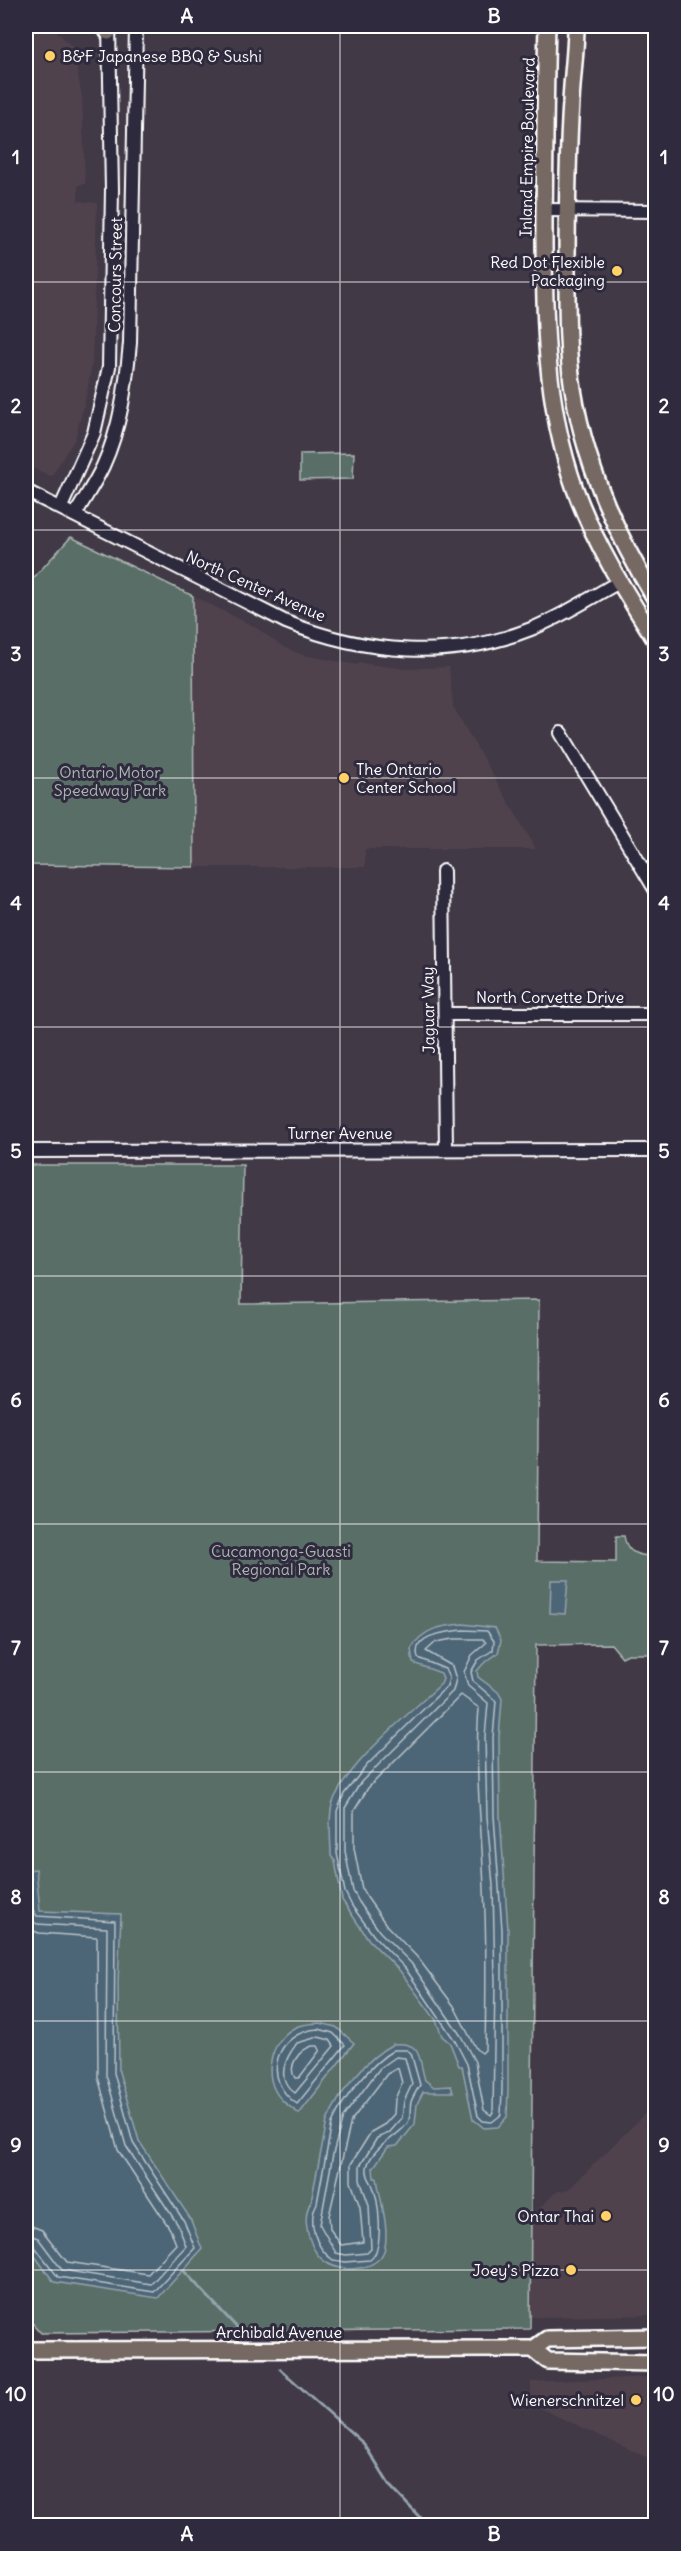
<svg xmlns="http://www.w3.org/2000/svg" width="681" height="2551" font-family="Delius,sans-serif">
  <style>
    .built { fill: #50434e }
    .green { fill: #5a6e67; stroke: #acb6b3; stroke-width: 1.5 }
    .water { fill: #4d6677; stroke: #94a3ad; stroke-width: 1.5 }
    .lines { fill: none; stroke-linecap: round; stroke-linejoin: round }
    .shore { stroke: #b8c2c9; stroke-width: 1.5 }
    .stream { stroke: #94a3ad; stroke-width: 3 }
    .minor-casing { stroke: #fff; stroke-width: 16 }
    .major-casing { stroke: #fff; stroke-width: 20 }
    .minor { stroke: #2f2a3d; stroke-width: 12 }
    .major { stroke: #766964; stroke-width: 15 }
    .grid { fill: none; stroke: #fff; stroke-width: 1.5; stroke-opacity: 0.55 }
    .poi-dot { fill: #ffd166; stroke: #2f2a3d; stroke-width: 2 }
    .labels { text-anchor: middle; dominant-baseline: central; stroke-width: 6; stroke-linejoin: round; paint-order: stroke }
    .poi-label { font-size: 16px; fill: #fff; stroke: #2f2a3d; text-anchor: end }
    .street-label { font-size: 16px; fill: #fff; stroke: #2f2a3d }
    .park-label { font-size: 16px; fill: #acb6b3; stroke: #2f2a3d }
    .neatline { fill: none; stroke: #fff; stroke-width: 2 }
    .grid-label { font-size: 20px; text-anchor: middle; font-weight: bold; fill: #fff }
  </style>
  <rect width="100%" height="100%" fill="#423947"/>
  <filter id="ink" filterUnits="userSpaceOnUse"><feTurbulence type="fractalNoise" baseFrequency=".0167" numOctaves="2"/><feDisplacementMap in="SourceGraphic" scale="12" xChannelSelector="R" yChannelSelector="G"/><feConvolveMatrix kernelMatrix="1 2 1 2 8 2 1 2 1" color-interpolation-filters="sRGB"/></filter>
  <g filter="url(#ink)">
    <g class="built">
      <polygon points="26,26 51,26 73,48 82,98 85,184 78,185 78,201 97,203 92,362 87,392 75,439 51,476 26,465"/>
      <polygon points="193,596 255,627 283,647 303,655 357,665 360,663 406,669 449,667 453,707 536,849 365,849 365,867 194,867"/>
      <polygon points="652,2107 656,2107 655,2315 530,2317 531,2217 556,2192 569,2189"/>
      <polygon points="655,2377 655,2461 531,2404 531,2382"/>
    </g>
    <g class="green">
      <polygon points="354,453 353,479 300,480 300,454"/>
      <polygon points="71,537 193,596 194,867 26,865 26,586"/>
      <path d="M26,1165h217l-2,139 298,-4 -2,261 79,1v-26h8c3,18 15,20 31,20v98h-27l-6,3 -11,-13 -75,1 -6,684 -489,4 -15,-17z"/>
    </g>
    <g class="water">
      <polygon points="551,1580 568,1580 565,1614 550,1613"/>
      <path d="M463,1624l32,4 6,12 -3,13 -15,11 -6,7 1,6 20,15 4,7 -3,39 1,78 8,114v159l-1,28 -9,10 -14,1 -11,-9 -11,-53h-3l-9,-23 -8,-7 -6,-16 -36,-49 -31,-31 -27,-40 -7,-39 -4,-5c0,-16 -3,-36 1,-51 12,-39 79,-93 109,-121l2,-5 -2,-6 -28,-10 -2,-14c12,-21 30,-23 52,-25z"/>
      <polygon points="36,1869 40,1911 121,1914 118,1983 119,2072 139,2141 190,2218 202,2249 158,2298 54,2282 26,2244 26,1870"/>
      <path d="M319,2023l17,4 18,16 -55,71c-5,-5 -13,-9 -18,-15 -20,-21 -11,-60 15,-72 7,-3 15,-3 23,-4z"/>
      <path d="M393,2044c30,-2 25,13 32,36l9,7 17,-1 2,6h-30l-6,12 -2,20 -18,22 -9,1 -15,21 1,10h3c3,23 12,47 8,69 -4,23 -40,27 -58,16 -17,-10 -27,-44 -16,-61l16,-81c13,-29 38,-62 66,-77z"/>
    </g>
    <g class="lines">
      <g class="shore">
        <path d="M463,1630l24,1 7,10 -1,9 -15,10 -7,12 2,9 23,20 -3,37 1,78 8,114v159l-1,26 -9,7 -9,-1 -5,-5 -11,-52 -12,-23 -50,-73 -31,-32 -22,-30 -7,-14 -8,-39v-42l7,-17 23,-29 80,-79 2,-8 -4,-9 -27,-11c-7,-24 29,-26 45,-28z"/>
        <polygon points="453,1639 483,1639 486,1643 472,1655 464,1672 468,1686 488,1703 485,1737 487,1816 493,1886 495,1983 493,2112 491,2115 484,2110 475,2062 461,2036 411,1963 380,1932 359,1902 353,1891 345,1851 345,1808 361,1782 453,1691 456,1679 452,1666 426,1651 436,1642"/>
        <path d="M461,1695l18,13c-5,61 3,121 5,182 3,54 2,107 1,160l-3,3 -6,-4 -22,-43 -36,-48 -31,-32 -21,-30 -4,-7 -8,-41v-37l14,-23z"/>
        <polyline points="26,1876 31,1878 33,1910 37,1916 115,1921 114,2073 133,2143 184,2221 195,2248 154,2292 58,2277 32,2243 26,2241"/>
        <polyline points="26,1906 28,1918 37,1924 107,1928 106,2075 126,2146 178,2225 186,2246 151,2284 62,2270 38,2238 26,2234"/>
        <polyline points="26,1928 39,1933 97,1937 98,2077 118,2150 170,2229 176,2244 148,2274 67,2262 42,2230 26,2224"/>
        <path d="M319,2029l14,4 12,12 -48,59c-37,-25 -21,-73 22,-75z"/>
        <path d="M318,2037l12,3 4,6 -39,47c-20,-14 -10,-34 2,-50z"/>
        <path d="M312,2046h6l2,4 -21,28h-4c-8,-12 4,-28 17,-32z"/>
        <path d="M394,2050h13l4,3 9,32c-3,5 -7,11 -9,17 -2,7 1,15 -4,22 -12,15 -35,23 -40,43 -1,7 2,12 5,17 7,16 13,65 -2,76l-25,2 -12,-2c-18,-12 -26,-39 -16,-57l15,-80c11,-25 39,-60 62,-73z"/>
        <polygon points="396,2057 405,2058 412,2084 404,2101 402,2118 389,2133 377,2138 360,2166 360,2180 369,2205 371,2249 367,2253 346,2255 336,2253 320,2225 333,2154 343,2117 380,2068"/>
        <polygon points="398,2068 402,2083 395,2099 394,2114 385,2124 371,2132 351,2164 351,2182 360,2207 363,2242 341,2245 330,2229 329,2216 351,2121 387,2074"/>
      </g>
      <g class="stream">
        <polyline points="183,2270 243,2334"/>
        <polyline points="280,2369 364,2444 390,2486 428,2526"/>
      </g>
      <g class="minor-casing">
        <g id="minor">
          <polyline points="544,210 656,211"/>
          <path d="M26,491l260,131c79,32 165,39 245,7 30,-12 59,-31 88,-47"/>
          <polyline points="61,507 94,433 109,367 112,190 109,26"/>
          <path d="M75,515c9,-16 20,-32 28,-49 18,-39 23,-81 27,-123l6,-317"/>
          <polyline points="561,733 656,891"/>
          <polyline points="443,871 446,1149"/>
          <polyline points="445,1014 656,1014"/>
          <polyline points="26,1151 656,1150"/>
        </g>
      </g>
      <g class="major-casing">
        <g id="major">
          <polyline points="105,26 108,32"/>
          <path d="M547,26c-2,65 -2,129 -3,195 0,91 0,181 31,268 20,55 50,103 81,152"/>
          <path d="M576,26c0,25 -4,51 -5,77 -4,57 -4,115 -4,173 0,38 0,76 6,113 12,76 43,146 83,211"/>
          <polyline points="533,2349 548,2361 656,2363"/>
          <polyline points="26,2350 533,2349 547,2339 656,2337"/>
        </g>
      </g>
      <use href="#minor" class="minor"/>
      <use href="#major" class="major"/>
    </g>
  </g>
  <path class="grid" d="M340,26v2500M26,282h630M26,530h630M26,778h630M26,1027h630M26,1276h630M26,1524h630M26,1772h630M26,2021h630M26,2270h630"/>
  <g class="poi-dot">
    <circle cx="50" cy="56" r="6"/>
    <circle cx="617" cy="271" r="6"/>
    <circle cx="344" cy="778" r="6"/>
    <circle cx="606" cy="2216" r="6"/>
    <circle cx="571" cy="2270" r="6"/>
    <circle cx="636" cy="2400" r="6"/>
  </g>
  <g class="labels">
    <g class="poi-label">
      <text x="62" y="56" text-anchor="start">B&amp;F Japanese BBQ &amp; Sushi</text>
      <text x="605" y="262">Red Dot Flexible<tspan x="605" dy="18">Packaging</tspan></text>
      <text x="356" y="769" text-anchor="start">The Ontario<tspan x="356" dy="18">Center School</tspan></text>
      <text x="594" y="2216">Ontar Thai</text>
      <text x="559" y="2270">Joey's Pizza</text>
      <text x="624" y="2400">Wienerschnitzel</text>
    </g>
    <g class="street-label">
      <text transform="translate(527 147) rotate(-89)">Inland Empire Boulevard</text>
      <text transform="translate(115 275) rotate(-89)">Concours Street</text>
      <text transform="translate(256 586) rotate(24)">North Center Avenue</text>
      <text x="550" y="997">North Corvette Drive</text>
      <text transform="translate(428 1010) rotate(-91)">Jaguar Way</text>
      <text x="340" y="1133">Turner Avenue</text>
      <text x="279" y="2332">Archibald Avenue</text>
    </g>
    <g class="park-label">
      <text x="110" y="772">Ontario Motor<tspan x="110" dy="18">Speedway Park</tspan></text>
      <text x="281" y="1551">Cucamonga-Guasti<tspan x="281" dy="18">Regional Park</tspan></text>
    </g>
  </g>
  <rect width="681" height="2551" fill="none" stroke="#2f2a3d" stroke-width="66"/>
  <rect x="33" y="33" width="615" height="2485" class="neatline"/>
  <g class="grid-label">
    <text x="187" y="23">A</text>
    <text x="494" y="23">B</text>
    <text x="16" y="164">1</text>
    <text x="664" y="164">1</text>
    <text x="16" y="413">2</text>
    <text x="664" y="413">2</text>
    <text x="16" y="661">3</text>
    <text x="664" y="661">3</text>
    <text x="16" y="910">4</text>
    <text x="664" y="910">4</text>
    <text x="16" y="1158">5</text>
    <text x="664" y="1158">5</text>
    <text x="16" y="1407">6</text>
    <text x="664" y="1407">6</text>
    <text x="16" y="1655">7</text>
    <text x="664" y="1655">7</text>
    <text x="16" y="1904">8</text>
    <text x="664" y="1904">8</text>
    <text x="16" y="2152">9</text>
    <text x="664" y="2152">9</text>
    <text x="16" y="2401">10</text>
    <text x="664" y="2401">10</text>
    <text x="187" y="2541">A</text>
    <text x="494" y="2541">B</text>
  </g>
</svg>
